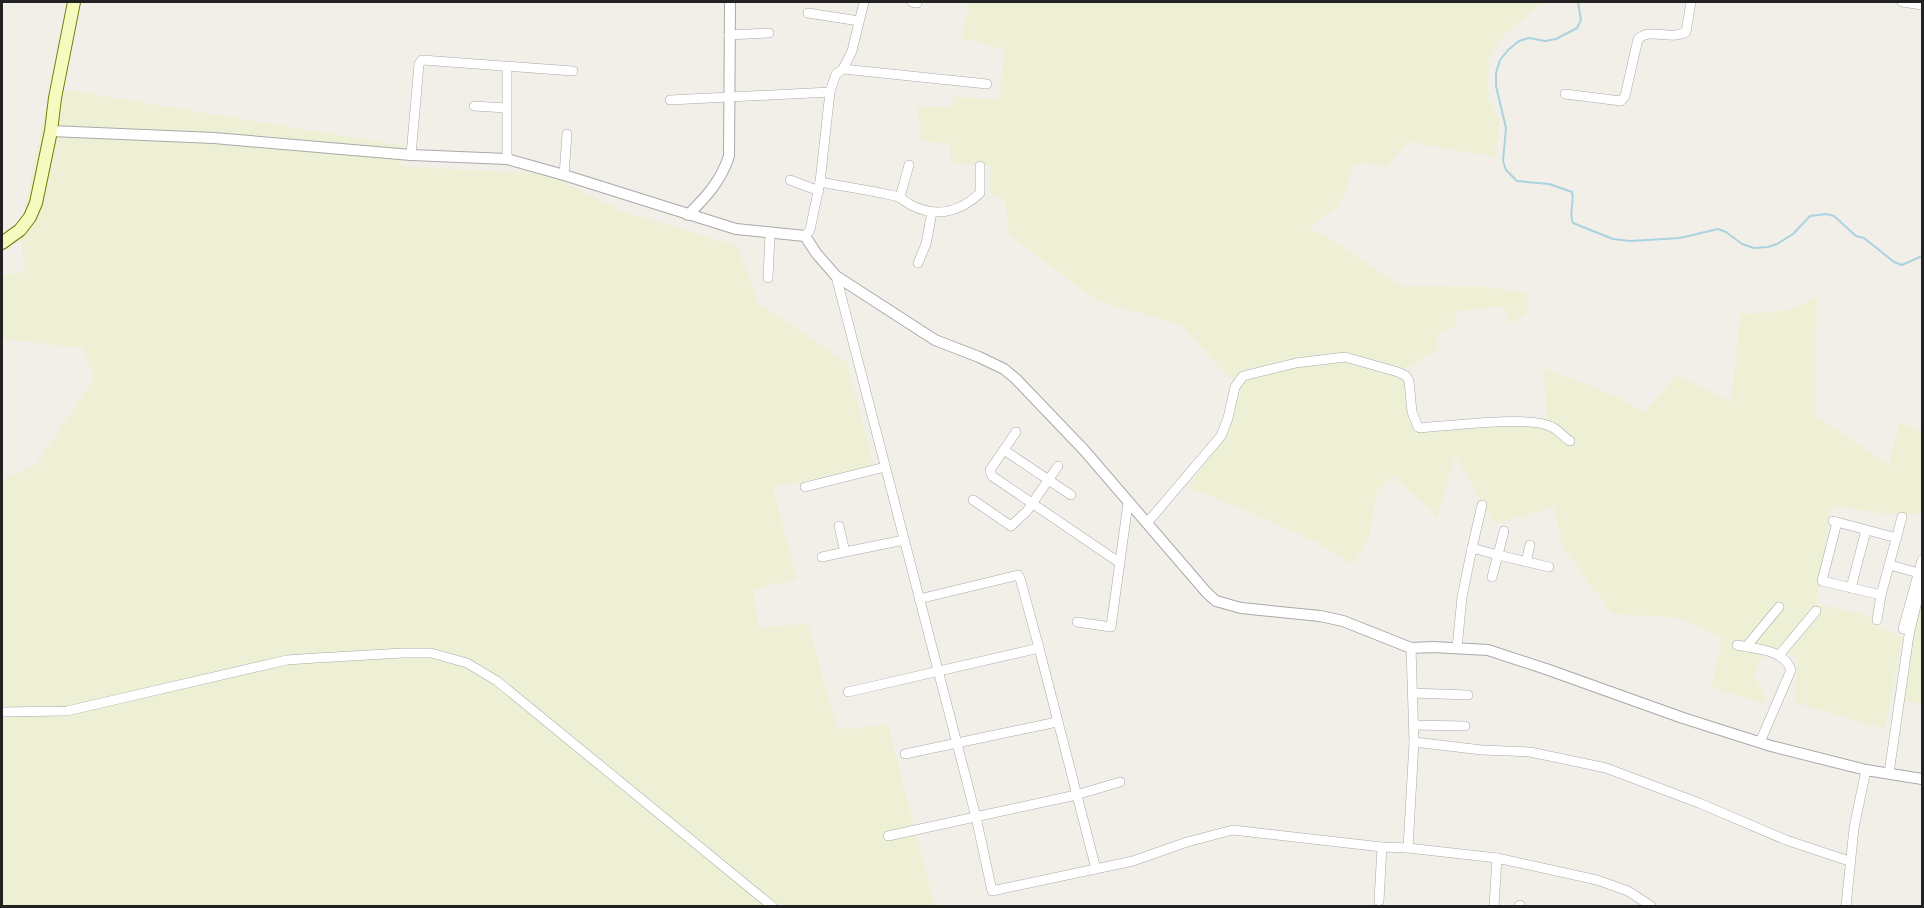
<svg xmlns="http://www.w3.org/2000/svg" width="1924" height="908" font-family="'Fira Sans Condensed',sans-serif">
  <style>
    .farmland { fill: #eef0d5 }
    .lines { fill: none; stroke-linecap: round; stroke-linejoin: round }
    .stream { stroke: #aad3df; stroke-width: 2 }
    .minor-casing { stroke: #a9a9a9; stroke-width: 10 }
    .tertiary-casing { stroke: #a9a9a9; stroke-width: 12 }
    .secondary-casing { stroke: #707d05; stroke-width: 14 }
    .minor { stroke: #fff; stroke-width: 9 }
    .tertiary { stroke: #fff; stroke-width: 10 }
    .secondary { stroke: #f7fabf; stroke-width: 12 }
  </style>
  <rect width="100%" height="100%" fill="#f2efe9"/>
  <g class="farmland">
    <polygon points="969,2 1543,2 1501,38 1489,59 1487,96 1500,120 1495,157 1408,142 1386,168 1363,163 1354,166 1339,206 1308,229 1327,236 1400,286 1489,287 1527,294 1528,312 1511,324 1505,309 1498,306 1454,312 1457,325 1434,336 1440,348 1403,370 1416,427 1547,424 1544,368 1612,394 1644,412 1677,375 1731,402 1740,314 1791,310 1817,295 1815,415 1889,465 1899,423 1922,431 1922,513 1892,515 1832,505 1816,604 1864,614 1880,627 1902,637 1885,729 1795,703 1798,658 1779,649 1758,661 1754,677 1765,695 1765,703 1711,688 1722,637 1679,618 1612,614 1562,546 1554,507 1495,524 1455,456 1437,519 1431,510 1393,476 1377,491 1368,541 1352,564 1310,539 1256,515 1188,487 1220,443 1241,391 1182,326 1096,300 1009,235 1005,200 990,193 991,166 951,163 950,144 922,141 917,106 952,107 954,97 998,99 1005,50 961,38"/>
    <polygon points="50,87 405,146 400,166 548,174 622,211 738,246 757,302 847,363 874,466 773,487 797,579 753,590 759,628 808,623 837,729 888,725 935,906 2,906 2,480 36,464 95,377 82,348 2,339 2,275 25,272 20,230"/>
    <polygon points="1922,580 1922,704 1897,699"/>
  </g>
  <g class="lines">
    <path class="stream" d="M1578,2l3,18 -4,8 -21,11 -11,2 -16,-3 -10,3 -11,9 -8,10 -4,13v13l10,42 -3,33 3,9 11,11 32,3 23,8c3,12 -4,21 1,31l40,16 17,2 50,-3 38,-9 8,3 16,12 12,4 14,-1 9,-3 16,-10 17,-18 16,-2 8,2 22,20 8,2 30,24 8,3 20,-9"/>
    <g class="minor-casing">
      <g id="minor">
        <polyline points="912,2 917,3"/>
        <polyline points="1902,2 1922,5"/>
        <polyline points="808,13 859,21"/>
        <polyline points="729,35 769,33"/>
        <polyline points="843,69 987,84"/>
        <path d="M1565,94l56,7 4,-5 13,-57c12,-12 32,2 48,-7l5,-30"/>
        <polyline points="670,100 830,92"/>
        <polyline points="474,106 506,108"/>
        <polyline points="411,155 419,64 422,60 573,71"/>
        <polyline points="507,159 507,67"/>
        <polyline points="564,175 567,134"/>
        <polyline points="790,180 819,191"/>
        <path d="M820,182c25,5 50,8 75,14 6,1 10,6 16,9 25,13 49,7 69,-12v-27"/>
        <polyline points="900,197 909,165"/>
        <polyline points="805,236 810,230 820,182 830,92 836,74 843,69 852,51 864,2"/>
        <polyline points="918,263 926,244 932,212"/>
        <polyline points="836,276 976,817 992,891 1133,861 1187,842 1233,830 1382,847 1408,848 1497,858 1597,880 1628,891 1651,906"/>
        <polyline points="768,278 770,234"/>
        <polyline points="1016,432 990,470 992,476 1120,563"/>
        <polyline points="1004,450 1071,495"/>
        <polyline points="805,487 885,467"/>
        <polyline points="973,500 1011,526 1027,511 1058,466"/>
        <polyline points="1833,521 1897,538"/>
        <polyline points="1837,522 1822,581 1881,595"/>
        <path d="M1147,523l74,-87 7,-18 7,-31 8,-11 53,-13 49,-6 53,15 8,4 3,5 3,31 6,15 2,1c27,-2 111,-13 132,-1 6,3 12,10 18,14"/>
        <polyline points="1504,531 1498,555 1549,567"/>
        <polyline points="1472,548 1482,505"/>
        <polyline points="845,552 904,540"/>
        <polyline points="822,557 845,552 839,526"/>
        <polyline points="1526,562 1530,545"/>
        <polyline points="1890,565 1922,574"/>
        <polyline points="1851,588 1866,530"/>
        <polyline points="919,599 1018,575 1020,578 1039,648"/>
        <polyline points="1877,620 1881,595 1902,517"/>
        <polyline points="1077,622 1111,627 1128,503"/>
        <polyline points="1903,629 1922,560"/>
        <path d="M1737,645c18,4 47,4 54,25l-31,72"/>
        <polyline points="1746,647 1779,607"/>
        <polyline points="1457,648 1462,597 1472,548 1498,555 1492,577"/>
        <polyline points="1779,655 1816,611"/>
        <polyline points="848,692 1039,648 1096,869"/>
        <polyline points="1412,693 1468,695"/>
        <polyline points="2,712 67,711 287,660 316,658 403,653 431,653 467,663 497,681 772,906"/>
        <polyline points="1413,725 1465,726"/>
        <polyline points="1414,742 1482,750 1530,752 1606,768 1699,803 1786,840 1849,861"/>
        <polyline points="905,754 1057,722"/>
        <polyline points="1889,773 1909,635 1922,580"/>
        <polyline points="888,836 1076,795 1120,782"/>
        <polyline points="1408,848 1414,742 1411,648"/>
        <polyline points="1379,901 1382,847"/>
        <polyline points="1494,906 1497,858"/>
        <polyline points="1519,906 1520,905"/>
        <polyline points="1846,906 1854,828 1866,770"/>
      </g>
    </g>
    <g class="tertiary-casing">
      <g id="tertiary">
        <polyline points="51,131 214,138 411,155 507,159 564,175 736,229 805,236 816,253 836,276 935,340 979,357 1004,369 1016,379 1084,450 1207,593 1216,601 1241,608 1320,616 1343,621 1411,648 1433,647 1488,650 1546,669 1683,718 1771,746 1866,770 1922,779"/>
        <path d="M688,215c18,-18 33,-34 41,-59l1,-154"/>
      </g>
    </g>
    <g class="secondary-casing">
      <polyline id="secondary" points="2,243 20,230 30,217 36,203 51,131 55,98 74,2"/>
    </g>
    <use href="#minor" class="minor"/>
    <use href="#tertiary" class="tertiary"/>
    <use href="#secondary" class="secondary"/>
  </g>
  <rect width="1924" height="908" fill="none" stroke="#222222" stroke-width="6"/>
</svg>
